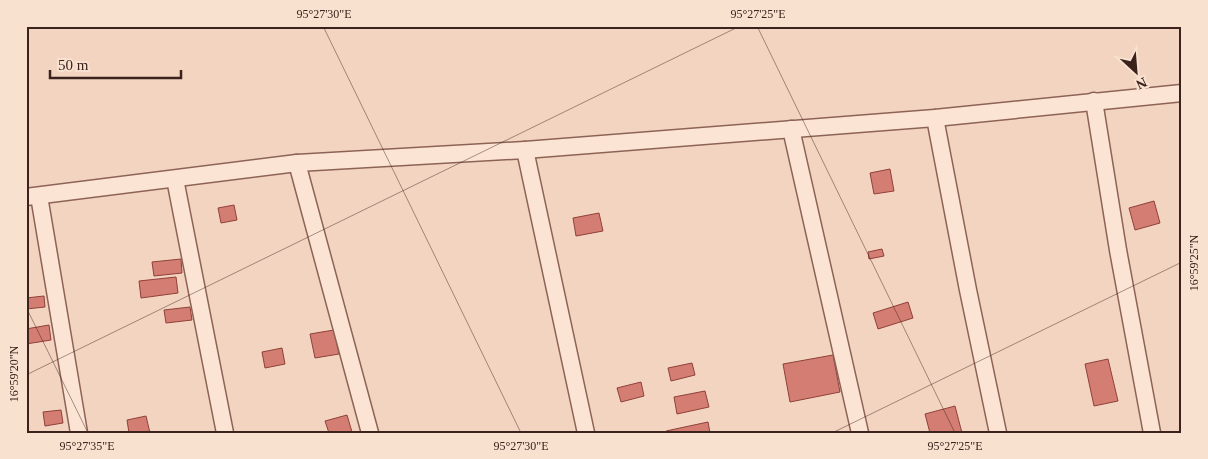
<svg xmlns="http://www.w3.org/2000/svg" width="1208" height="459" font-family="'Times New Roman',serif">
  <style>
    .building { fill: #d47d72; stroke: #8f4139 }
    .lines { fill: none; stroke-linecap: round; stroke-linejoin: round }
    .street-casing { stroke: #8d6356; stroke-width: 19 }
    .street { stroke: #fce4d4; stroke-width: 16 }
    .ticks { fill: none; stroke: #3b221c; stroke-width: 1; stroke-opacity: 0.45 }
    .neatline { fill: none; stroke: #3b221c; stroke-width: 2 }
    .ticks-label { font-size: 12px; text-anchor: middle; fill: #3b221c }
  </style>
  <rect width="100%" height="100%" fill="#f2d4c0"/>
  <g class="building">
    <polygon points="890,169 894,191 874,194 870,173"/>
    <polygon points="1154,201 1160,223 1135,230 1129,208"/>
    <polygon points="234,205 237,220 221,223 218,208"/>
    <polygon points="599,213 603,231 576,236 573,218"/>
    <polygon points="882,249 884,256 869,259 868,252"/>
    <polygon points="181,259 182,273 154,276 152,262"/>
    <polygon points="176,277 178,293 141,298 139,281"/>
    <polygon points="44,296 45,307 26,309 26,298"/>
    <polygon points="908,302 913,318 878,329 873,313"/>
    <polygon points="190,307 192,320 166,323 164,310"/>
    <polygon points="49,325 51,340 26,344 26,329"/>
    <polygon points="334,330 339,354 315,358 310,334"/>
    <polygon points="282,348 285,364 265,368 262,352"/>
    <polygon points="833,355 840,392 790,402 783,364"/>
    <polygon points="1108,359 1118,401 1094,406 1085,364"/>
    <polygon points="692,363 695,375 671,381 668,368"/>
    <polygon points="641,382 644,396 621,402 617,388"/>
    <polygon points="705,391 709,407 677,414 674,397"/>
    <polygon points="955,406 962,433 930,433 925,414"/>
    <polygon points="61,410 63,423 45,426 43,412"/>
    <polygon points="347,415 352,432 329,433 325,421"/>
    <polygon points="146,416 150,433 129,433 127,420"/>
    <polygon points="708,422 710,433 667,433 666,431"/>
  </g>
  <g class="lines">
    <g class="street-casing">
      <g id="street">
        <polyline points="1094,101 1118,250 1152,433"/>
        <polyline points="935,118 968,290 998,433"/>
        <polyline points="791,129 860,433"/>
        <polyline points="525,150 586,433"/>
        <polyline points="297,163 370,433"/>
        <polyline points="175,179 225,433"/>
        <polyline points="39,196 79,433"/>
        <polyline points="26,197 297,163 525,150 935,118 1182,93"/>
      </g>
    </g>
    <use href="#street" class="street"/>
  </g>
  <path class="ticks" d="M323,26l198,407M757,26l198,407M26,307l62,126M26,375l714,-349M832,433l350,-171"/>
  <rect width="1208" height="459" fill="none" stroke="#f9e1d0" stroke-width="55"/>
  <g transform="translate(1136 72) rotate(154)" stroke="#f9e1d0" stroke-width="4" paint-order="stroke">
  <path d="M0-4L9 19L0 12L-9 19Z" fill="#3b221c"/>
  <text y="-8" font-size="14" font-weight="bold" text-anchor="middle" fill="#3b221c">N</text>
  </g>
  <path d="M50 70v8h131v-8" fill="none" stroke="#3b221c" stroke-width="2.5"/>
  <text x="58" y="70" font-size="15" fill="#3b221c" stroke="#f9e1d0" stroke-width="4" paint-order="stroke">50 m</text>
  <rect x="28" y="28" width="1152" height="404" class="neatline"/>
  <g class="ticks-label">
    <text x="324" y="18">95°27'30"E</text>
    <text x="758" y="18">95°27'25"E</text>
    <text transform="translate(1194 263) rotate(-90)" y="4">16°59'25"N</text>
    <text transform="translate(14 374) rotate(-90)" y="4">16°59'20"N</text>
    <text x="87" y="450">95°27'35"E</text>
    <text x="521" y="450">95°27'30"E</text>
    <text x="955" y="450">95°27'25"E</text>
  </g>
</svg>
